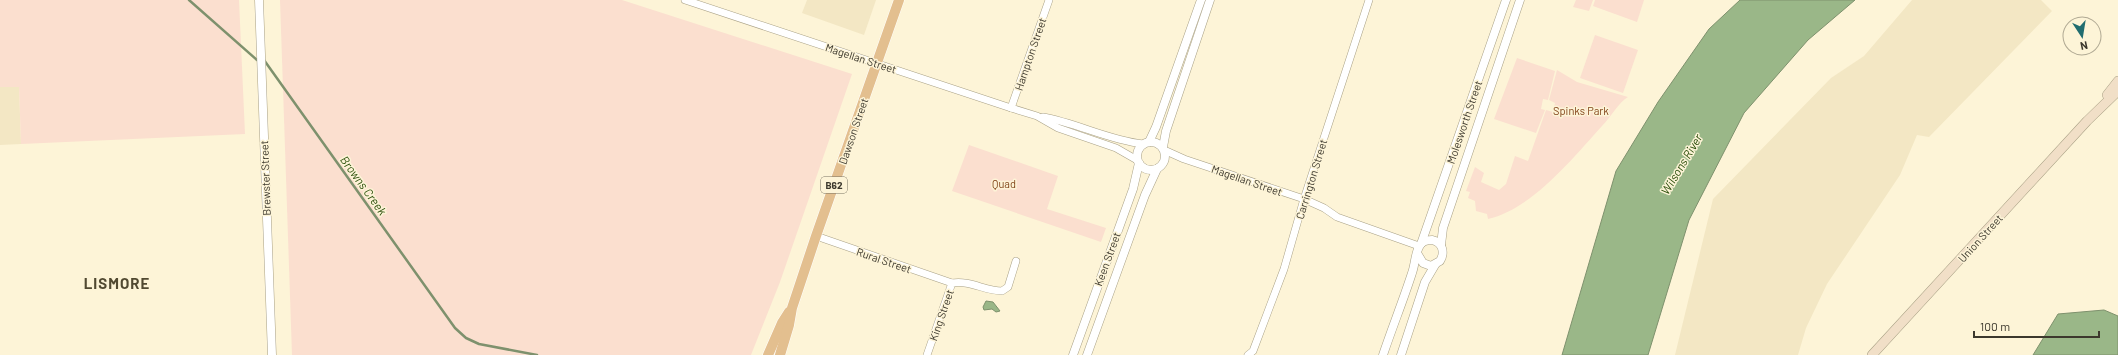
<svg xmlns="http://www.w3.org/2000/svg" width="2118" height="355" font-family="Barlow,sans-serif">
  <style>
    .built { fill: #f3e7c4 }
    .green { fill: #fbdfcf }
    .water { fill: #9ab788; stroke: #7e916d }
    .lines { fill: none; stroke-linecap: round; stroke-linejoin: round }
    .stream { stroke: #7e916d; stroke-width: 2.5 }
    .minor-casing { stroke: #a9a186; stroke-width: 8 }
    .tertiary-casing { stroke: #a9a186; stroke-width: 9 }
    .secondary-casing { stroke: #a9a186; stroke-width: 10 }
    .primary-casing { stroke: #fff; stroke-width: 11 }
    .minor { stroke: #fff; stroke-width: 7 }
    .tertiary { stroke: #fff; stroke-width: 8 }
    .secondary { stroke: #f1dfc7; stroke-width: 9 }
    .primary { stroke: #e3bf8f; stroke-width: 10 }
    .labels { text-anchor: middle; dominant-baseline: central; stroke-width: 3; stroke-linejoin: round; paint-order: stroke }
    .shield { fill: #fdf4d7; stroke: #767060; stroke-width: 1 }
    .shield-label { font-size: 10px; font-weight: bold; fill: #3c382d }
    .street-label { font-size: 11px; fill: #3c382d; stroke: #fdf4d7 }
    .park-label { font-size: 11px; fill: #814218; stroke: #fdf4d7 }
    .water-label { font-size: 12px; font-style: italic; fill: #2b4e0b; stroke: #fdf4d7 }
    .district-label { font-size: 15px; font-weight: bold; letter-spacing: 1px; fill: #514931; stroke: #fdf4d7 }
  </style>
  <rect width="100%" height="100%" fill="#fdf4d7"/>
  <g class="built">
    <polygon points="807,0 876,0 864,35 802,13"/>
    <polygon points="1912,0 2041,0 2052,11 1929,137 1917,135 1900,175 1827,284 1806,328 1798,355 1675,355 1713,199 1831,78 1864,56"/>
    <polygon points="19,86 21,144 0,145 0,87"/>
  </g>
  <g class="green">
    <polygon points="0,0 239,0 245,134 21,144 19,87 0,87"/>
    <polygon points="280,0 622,0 852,74 780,282 751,355 292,355"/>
    <polygon points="1576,0 1593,0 1589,11 1573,7"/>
    <polygon points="1595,0 1644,0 1637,22 1593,6"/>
    <polygon points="1595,35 1638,50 1623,93 1580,78"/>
    <polygon points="1517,58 1555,71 1548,100 1543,99 1541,109 1545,110 1536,133 1494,119"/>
    <path d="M1557,70l20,12 51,15c-10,6 -17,20 -26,29 -30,33 -70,83 -114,93l-1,-5 -11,-3 -1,-10 -7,-3 2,-6 -4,-1 9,-24 9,6 -3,9 18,8 7,-6 9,-28 13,5 18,-51 7,2 2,-9 -6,-3z"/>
    <polygon points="969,145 1058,176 1047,209 1106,228 1101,242 952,191"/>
  </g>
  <g class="water">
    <polygon points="1740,0 1855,0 1808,40 1744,113 1689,220 1648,355 1562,355 1616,171 1658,102 1709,29"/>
    <polygon points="986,301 993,302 1000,311 996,312 992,309 984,310 983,307"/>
    <polygon points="2104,310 2118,316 2118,355 2033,355 2058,314"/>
  </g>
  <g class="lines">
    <polyline class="stream" points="189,0 257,60 264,60 455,328 466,338 479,344 537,355"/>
    <g class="minor-casing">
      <g id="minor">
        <polyline points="685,0 1011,108 1037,116 1058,128 1116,148 1137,160"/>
        <polyline points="1011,108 1049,0"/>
        <path d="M1043,117c34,6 65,23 100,27"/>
        <polyline points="1164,150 1184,159 1304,199 1324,208 1337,217 1419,246"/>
        <polyline points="816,236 952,283"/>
        <path d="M927,355l25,-72c18,-3 33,8 50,8l6,-4 8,-26"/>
        <polyline points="1248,355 1253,351 1284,269 1304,199 1369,0"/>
      </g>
    </g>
    <g class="tertiary-casing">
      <g id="tertiary">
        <polyline points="259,0 272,355"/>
        <circle cx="1151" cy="156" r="14"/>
        <polyline points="1149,142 1156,127 1201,0"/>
        <polyline points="1163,147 1166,131 1210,0"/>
        <polyline points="1421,244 1506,0"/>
        <polyline points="1441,245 1443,228 1520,0"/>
        <polyline points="1073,355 1133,189 1139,163"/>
        <polyline points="1087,355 1145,195 1157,169"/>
        <path d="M1383,355c9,-27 20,-54 29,-82 3,-8 3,-19 7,-26 2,-5 7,-7 13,-7 11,2 13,13 8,21l-9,5 -8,-3 -6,-10"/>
        <polyline points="1401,355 1425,282 1435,265"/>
      </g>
    </g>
    <g class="secondary-casing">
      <g id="secondary">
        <polyline points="2107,95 2118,81"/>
        <polyline points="1872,355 2087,121 2118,91"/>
      </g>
    </g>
    <g class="primary-casing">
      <g id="primary">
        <polyline points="768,355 782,323 789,312"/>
        <polyline points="780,355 789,325 792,308 816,236 899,0"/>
      </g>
    </g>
    <use href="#minor" class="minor"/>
    <use href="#tertiary" class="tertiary"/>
    <use href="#secondary" class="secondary"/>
    <use href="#primary" class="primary"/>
  </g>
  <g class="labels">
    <rect class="shield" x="821" y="177" width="26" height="16" rx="3"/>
    <g class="shield-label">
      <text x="834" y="185">B62</text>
    </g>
    <g class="street-label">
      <text transform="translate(1030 54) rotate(-71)">Hampton Street</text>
      <text transform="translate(861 58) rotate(18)">Magellan Street</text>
      <text transform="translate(1464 122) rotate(-71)">Molesworth Street</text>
      <text transform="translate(853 131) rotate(-71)">Dawson Street</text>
      <text transform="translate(265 178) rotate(-92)">Brewster Street</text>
      <text transform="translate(1311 179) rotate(-73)">Carrington Street</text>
      <text transform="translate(1247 180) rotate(19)">Magellan Street</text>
      <text transform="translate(1980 238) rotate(-48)">Union Street</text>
      <text transform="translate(1107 259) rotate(-70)">Keen Street</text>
      <text transform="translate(884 260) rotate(19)">Rural Street</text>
      <text transform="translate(941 315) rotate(-71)">King Street</text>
    </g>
    <g class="park-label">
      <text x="1581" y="110">Spinks Park</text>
      <text x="1004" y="183">Quad</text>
    </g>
    <g class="water-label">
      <text transform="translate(1681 164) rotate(-59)">Wilsons River</text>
      <text transform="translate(364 185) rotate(54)">Browns Creek</text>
    </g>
    <g class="district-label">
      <text x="117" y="283">LISMORE</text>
    </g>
  </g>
  <g transform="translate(2082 36) rotate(168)"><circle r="19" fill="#fdf4d7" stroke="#b0a993"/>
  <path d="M0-3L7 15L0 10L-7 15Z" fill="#216d6f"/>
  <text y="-6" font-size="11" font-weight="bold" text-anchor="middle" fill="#3c382d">N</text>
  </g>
  <path d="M1974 331v6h125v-6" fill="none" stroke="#3c382d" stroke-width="2"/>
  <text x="1980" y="331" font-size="12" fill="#3c382d" stroke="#fdf4d7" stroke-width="3" paint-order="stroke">100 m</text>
</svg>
